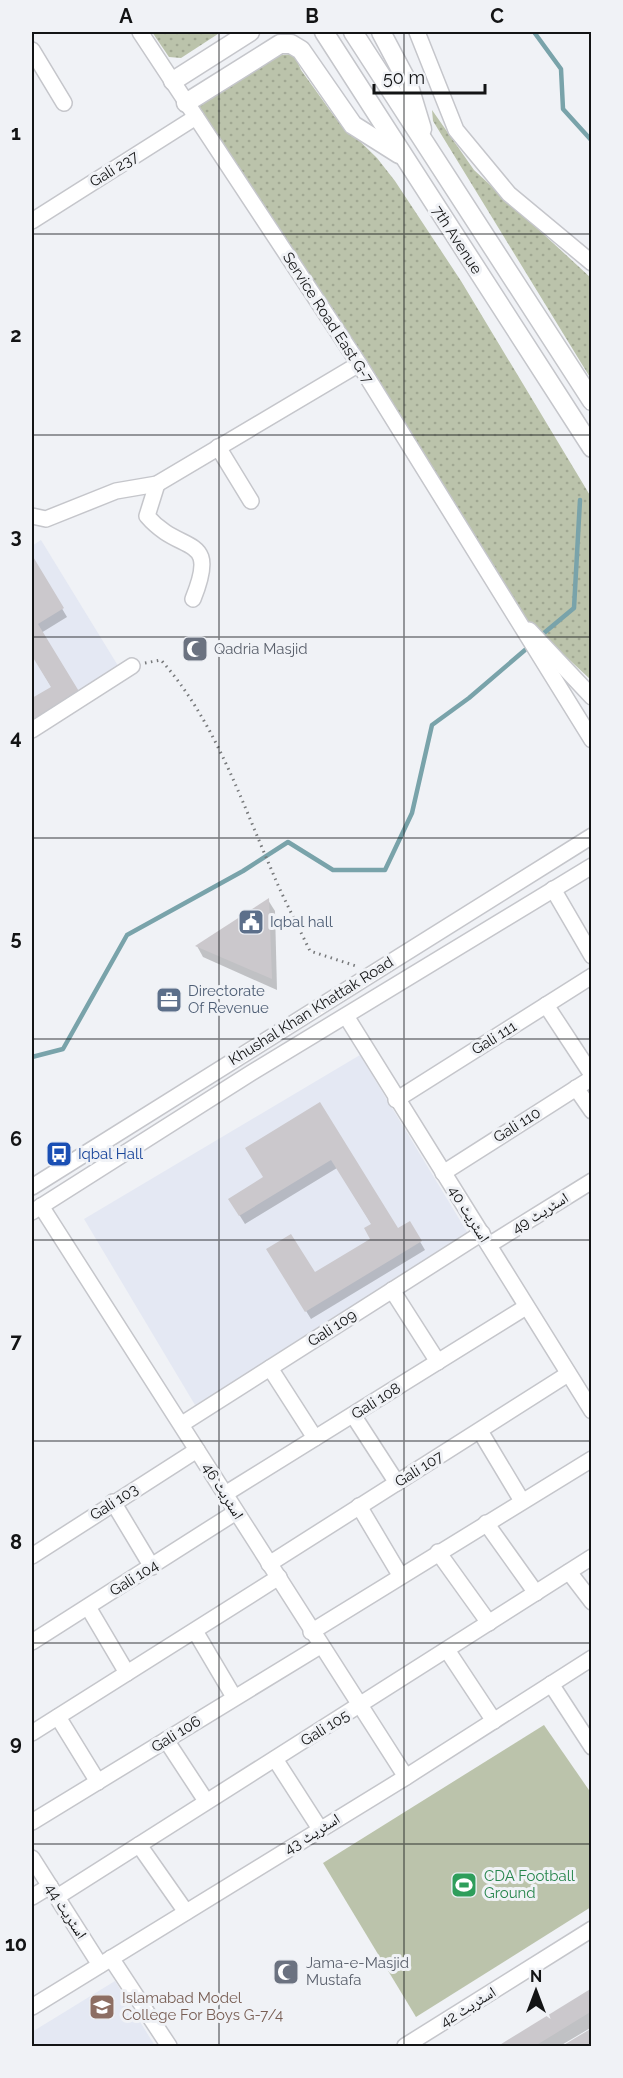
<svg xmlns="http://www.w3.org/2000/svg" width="623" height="2078" font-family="Raleway,'Noto Naskh Arabic',sans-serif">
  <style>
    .built { fill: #e4e8f3 }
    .grass { fill: url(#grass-dots) }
    .garden { fill: #bbc3ab }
    .shadow { fill: #0003 }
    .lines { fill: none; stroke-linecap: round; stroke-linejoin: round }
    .stream { stroke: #79a3aa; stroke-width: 4.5 }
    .building { fill: #cbc8cc }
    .minor-casing { stroke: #c5c6cb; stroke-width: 18 }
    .major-casing { stroke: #c5c6cb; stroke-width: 21 }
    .path { stroke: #77797b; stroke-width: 3; stroke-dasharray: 1.5 4.5; stroke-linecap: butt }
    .minor { stroke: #fff; stroke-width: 15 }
    .major { stroke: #fff; stroke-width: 18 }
    .grid { fill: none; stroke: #131415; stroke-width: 1.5; stroke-opacity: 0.55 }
    .labels { text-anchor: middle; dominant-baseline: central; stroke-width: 6; stroke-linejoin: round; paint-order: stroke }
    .street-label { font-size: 15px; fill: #131415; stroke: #f0f2f6 }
    .worship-label { font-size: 15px; fill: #5b616d; stroke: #f0f2f6; text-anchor: start }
    .service-label { font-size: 15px; fill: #4e5e75; stroke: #f0f2f6; text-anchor: start }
    .transit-label { font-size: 15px; fill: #164399; stroke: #f0f2f6; text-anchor: start }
    .leisure-label { font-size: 15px; fill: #27864d; stroke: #f0f2f6; text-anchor: start }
    .education-label { font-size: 15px; fill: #785e54; stroke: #f0f2f6; text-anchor: start }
    .neatline { fill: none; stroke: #131415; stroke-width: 2 }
    .grid-label { font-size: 20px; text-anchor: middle; font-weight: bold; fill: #131415 }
  </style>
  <defs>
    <pattern id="grass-dots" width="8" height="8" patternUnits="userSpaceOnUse" patternTransform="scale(1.5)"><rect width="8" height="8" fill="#bbc3ab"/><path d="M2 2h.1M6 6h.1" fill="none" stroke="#a0a792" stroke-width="1.8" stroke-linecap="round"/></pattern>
  </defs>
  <rect width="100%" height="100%" fill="#f0f2f6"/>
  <g class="built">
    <polygon points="41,540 120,669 32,725 32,546"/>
    <polygon points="360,1055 472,1240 195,1405 84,1219"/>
    <polygon points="115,1981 155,2046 32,2046 32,2032"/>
  </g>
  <g class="grass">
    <polygon points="152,32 221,32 181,58 169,57"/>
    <polygon points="294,54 301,70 334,116 377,158 395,181 461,281 591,497 591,680 512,606 195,105 279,55"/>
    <polygon points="432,110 474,170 591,278 591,379 433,121"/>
  </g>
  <polygon class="garden" points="544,1725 591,1793 591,1907 416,2017 323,1863"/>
  <g class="shadow">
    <polygon points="32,558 67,617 41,633 84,702 32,734 32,700 52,688 32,654"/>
    <polygon points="268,900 275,911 277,990 203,957 197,946"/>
    <polygon points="320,1104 398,1230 409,1223 425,1250 311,1319 268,1249 315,1274 372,1239 372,1225 337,1168 245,1224 230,1200 265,1178"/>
    <polygon points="592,1990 592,2027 560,2046 501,2046"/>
  </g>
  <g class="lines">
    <g class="stream">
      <polyline points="534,32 561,69 563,109 592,141"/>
      <polyline points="591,371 592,368"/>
      <polyline points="544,633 574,608 580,500"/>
      <polyline points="32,1057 63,1049 127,935 243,871 288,842 333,870 385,870 412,813 432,725 469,698 525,650"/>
    </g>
  </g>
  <g class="building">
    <polygon points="32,555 64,608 38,624 80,693 32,723 32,698 51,687 32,656"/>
    <polygon points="269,898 272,979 195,946"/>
    <polygon points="320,1102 398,1228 410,1221 422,1241 305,1312 266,1249 291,1234 315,1272 370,1239 364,1228 371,1224 331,1160 239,1216 228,1199 263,1177 245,1148"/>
    <polygon points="592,1988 592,2011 535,2046 498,2046"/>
    <polygon points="592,2028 592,2046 562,2046"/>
  </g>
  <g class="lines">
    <g class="minor-casing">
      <g id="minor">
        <polyline points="140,32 359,364 592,740"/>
        <polyline points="417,32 456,130 509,194 592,263"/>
        <polyline points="32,50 64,103"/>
        <polyline points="32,221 196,117"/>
        <polyline points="218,447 251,501"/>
        <path d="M157,484l-10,32c34,40 73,16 46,83"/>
        <polyline points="32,516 46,519 116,491 157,484 359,364"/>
        <polyline points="529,630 592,697"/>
        <polyline points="32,730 132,666"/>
        <polyline points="553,889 592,956"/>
        <polyline points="546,1005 592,1075"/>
        <polyline points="346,1016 592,1411"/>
        <polyline points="576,1088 592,1111"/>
        <polyline points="396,1100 592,976"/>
        <polyline points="443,1173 592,1078"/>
        <polyline points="32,1187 592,836"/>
        <polyline points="41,1206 406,1777"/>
        <polyline points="32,1212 251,1073 592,866"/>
        <polyline points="489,1245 592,1181"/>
        <polyline points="392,1290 438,1362"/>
        <polyline points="270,1368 315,1438"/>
        <polyline points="353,1415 397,1483"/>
        <polyline points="182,1424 482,1233"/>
        <polyline points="480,1431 522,1501"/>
        <polyline points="225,1494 526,1307"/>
        <polyline points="113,1502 152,1567"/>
        <polyline points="359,1506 400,1575"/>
        <polyline points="486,1523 536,1593"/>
        <polyline points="438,1552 489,1623"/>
        <polyline points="32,1556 197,1450"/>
        <polyline points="269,1564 568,1374"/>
        <polyline points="569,1572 592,1602"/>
        <polyline points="88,1607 127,1673"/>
        <polyline points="195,1631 234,1697"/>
        <polyline points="311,1632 592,1459"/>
        <polyline points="32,1642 236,1512"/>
        <polyline points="447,1650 494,1721"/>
        <polyline points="551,1684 592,1747"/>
        <polyline points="58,1717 98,1782"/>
        <polyline points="32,1733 279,1577"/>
        <polyline points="166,1740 206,1801"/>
        <polyline points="275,1759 320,1829"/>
        <polyline points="32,1822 320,1646"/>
        <polyline points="139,1845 186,1912"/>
        <polyline points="32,1858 100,1965"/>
        <polyline points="32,1897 50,1886"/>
        <polyline points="57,1897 592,1557"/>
        <polyline points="111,1958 169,2046"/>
        <polyline points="32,2007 406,1777 592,1658"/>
        <polyline points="405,2046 592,1929"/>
      </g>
    </g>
    <g class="major-casing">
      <g id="major">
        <polyline points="324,32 592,448"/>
        <polyline points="353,32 592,401"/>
        <polyline points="381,32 408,83 422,129"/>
        <polyline points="173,81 250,32"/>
        <polyline points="186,103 280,44 291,44 301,50 353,125 399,154"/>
      </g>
    </g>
    <path class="path" d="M145,663l16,-3c54,61 79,138 111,211 11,27 25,53 38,80l46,15"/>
    <use href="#minor" class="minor"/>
    <use href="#major" class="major"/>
  </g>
  <path class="grid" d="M219,32v2014M404,32v2014M32,234h560M32,435h560M32,637h560M32,838h560M32,1039h560M32,1240h560M32,1441h560M32,1643h560M32,1844h560"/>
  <defs>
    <g id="mosque-square" transform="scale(1.35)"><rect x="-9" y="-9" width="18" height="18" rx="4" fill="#6b7280" stroke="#f0f2f6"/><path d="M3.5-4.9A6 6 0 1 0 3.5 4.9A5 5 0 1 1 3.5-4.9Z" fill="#fff"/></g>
    <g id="civic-square" transform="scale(1.35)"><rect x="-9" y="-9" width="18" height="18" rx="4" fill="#5c6f8a" stroke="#f0f2f6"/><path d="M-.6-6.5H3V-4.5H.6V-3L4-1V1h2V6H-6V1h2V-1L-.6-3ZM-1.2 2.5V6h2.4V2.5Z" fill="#fff"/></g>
    <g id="office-square" transform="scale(1.35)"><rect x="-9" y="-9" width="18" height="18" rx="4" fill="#5c6f8a" stroke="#f0f2f6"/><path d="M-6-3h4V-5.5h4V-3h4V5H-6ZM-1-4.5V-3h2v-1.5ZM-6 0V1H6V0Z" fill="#fff"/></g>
    <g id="bus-square" transform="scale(1.35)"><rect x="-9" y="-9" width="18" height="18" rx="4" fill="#1a4fb4" stroke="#f0f2f6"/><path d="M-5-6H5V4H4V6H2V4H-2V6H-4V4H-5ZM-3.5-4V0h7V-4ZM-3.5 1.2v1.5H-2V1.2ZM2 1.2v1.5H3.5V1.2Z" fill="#fff"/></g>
    <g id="stadium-square" transform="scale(1.35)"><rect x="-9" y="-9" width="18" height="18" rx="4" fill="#2e9e5b" stroke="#f0f2f6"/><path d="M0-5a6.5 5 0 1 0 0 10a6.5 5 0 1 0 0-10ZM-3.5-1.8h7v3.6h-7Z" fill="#fff"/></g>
    <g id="university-square" transform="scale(1.35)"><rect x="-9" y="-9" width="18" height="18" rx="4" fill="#8d6e63" stroke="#f0f2f6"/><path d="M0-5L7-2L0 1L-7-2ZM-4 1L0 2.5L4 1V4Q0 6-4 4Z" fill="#fff"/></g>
  </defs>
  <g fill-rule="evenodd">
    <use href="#mosque-square" x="195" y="649"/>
    <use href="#civic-square" x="251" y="922"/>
    <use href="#office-square" x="169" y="1000"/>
    <use href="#bus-square" x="59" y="1154"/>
    <use href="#stadium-square" x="464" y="1885"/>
    <use href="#mosque-square" x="286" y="1972"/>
    <use href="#university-square" x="102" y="2007"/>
  </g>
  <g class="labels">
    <g class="street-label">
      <text transform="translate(114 169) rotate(-32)">Gali 237</text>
      <text transform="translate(457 240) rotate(57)">7th Avenue</text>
      <text transform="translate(328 318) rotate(57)">Service Road East G-7</text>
      <text transform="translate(311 1011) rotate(-32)">Khushal Khan Khattak Road</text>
      <text transform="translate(494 1038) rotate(-32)">Gali 111</text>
      <text transform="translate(517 1125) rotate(-32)">Gali 110</text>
      <text transform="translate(540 1213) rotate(-32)">اسٹریٹ 49</text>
      <text transform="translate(469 1214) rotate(58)">اسٹریٹ 40</text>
      <text transform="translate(332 1328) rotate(-33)">Gali 109</text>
      <text transform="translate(376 1401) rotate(-32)">Gali 108</text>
      <text transform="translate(419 1469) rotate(-32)">Gali 107</text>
      <text transform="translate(223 1491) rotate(58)">اسٹریٹ 46</text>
      <text transform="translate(114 1502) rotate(-33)">Gali 103</text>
      <text transform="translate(134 1578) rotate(-32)">Gali 104</text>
      <text transform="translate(325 1728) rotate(-32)">Gali 105</text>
      <text transform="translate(176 1734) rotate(-32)">Gali 106</text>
      <text transform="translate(312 1834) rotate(-32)">اسٹریٹ 43</text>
      <text transform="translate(66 1911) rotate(57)">اسٹریٹ 44</text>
      <text transform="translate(468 2007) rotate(-32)">اسٹریٹ 42</text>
    </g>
    <g class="worship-label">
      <text x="214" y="649">Qadria Masjid</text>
      <text x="306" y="1963">Jama-e-Masjid<tspan x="306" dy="17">Mustafa</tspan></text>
    </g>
    <g class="service-label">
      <text x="270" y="922">Iqbal hall</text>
      <text x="188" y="991">Directorate<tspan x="188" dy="17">Of Revenue</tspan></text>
    </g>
    <g class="transit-label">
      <text x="78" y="1154">Iqbal Hall</text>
    </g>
    <g class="leisure-label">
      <text x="484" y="1876">CDA Football<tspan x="484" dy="17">Ground</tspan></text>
    </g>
    <g class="education-label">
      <text x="122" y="1998">Islamabad Model<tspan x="122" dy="17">College For Boys G-7/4</tspan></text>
    </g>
  </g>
  <rect width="623" height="2078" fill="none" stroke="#f0f2f6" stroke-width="66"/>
  <g transform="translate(536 1991)" stroke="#f0f2f6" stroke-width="4.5" paint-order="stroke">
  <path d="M0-4.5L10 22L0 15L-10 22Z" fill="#131415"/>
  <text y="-9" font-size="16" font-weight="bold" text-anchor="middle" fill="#131415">N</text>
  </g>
  <path d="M374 84v9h111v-9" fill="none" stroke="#131415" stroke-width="3"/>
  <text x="383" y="84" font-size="18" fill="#131415" stroke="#f0f2f6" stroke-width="4.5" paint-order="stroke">50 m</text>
  <rect x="33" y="33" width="557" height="2012" class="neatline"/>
  <g class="grid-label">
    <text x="126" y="23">A</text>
    <text x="312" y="23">B</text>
    <text x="497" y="23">C</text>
    <text x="16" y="140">1</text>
    <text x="16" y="342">2</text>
    <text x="16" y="543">3</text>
    <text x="16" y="744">4</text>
    <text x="16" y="945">5</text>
    <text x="16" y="1146">6</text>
    <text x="16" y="1348">7</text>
    <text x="16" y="1549">8</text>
    <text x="16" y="1750">9</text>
    <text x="16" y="1951">10</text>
  </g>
</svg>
